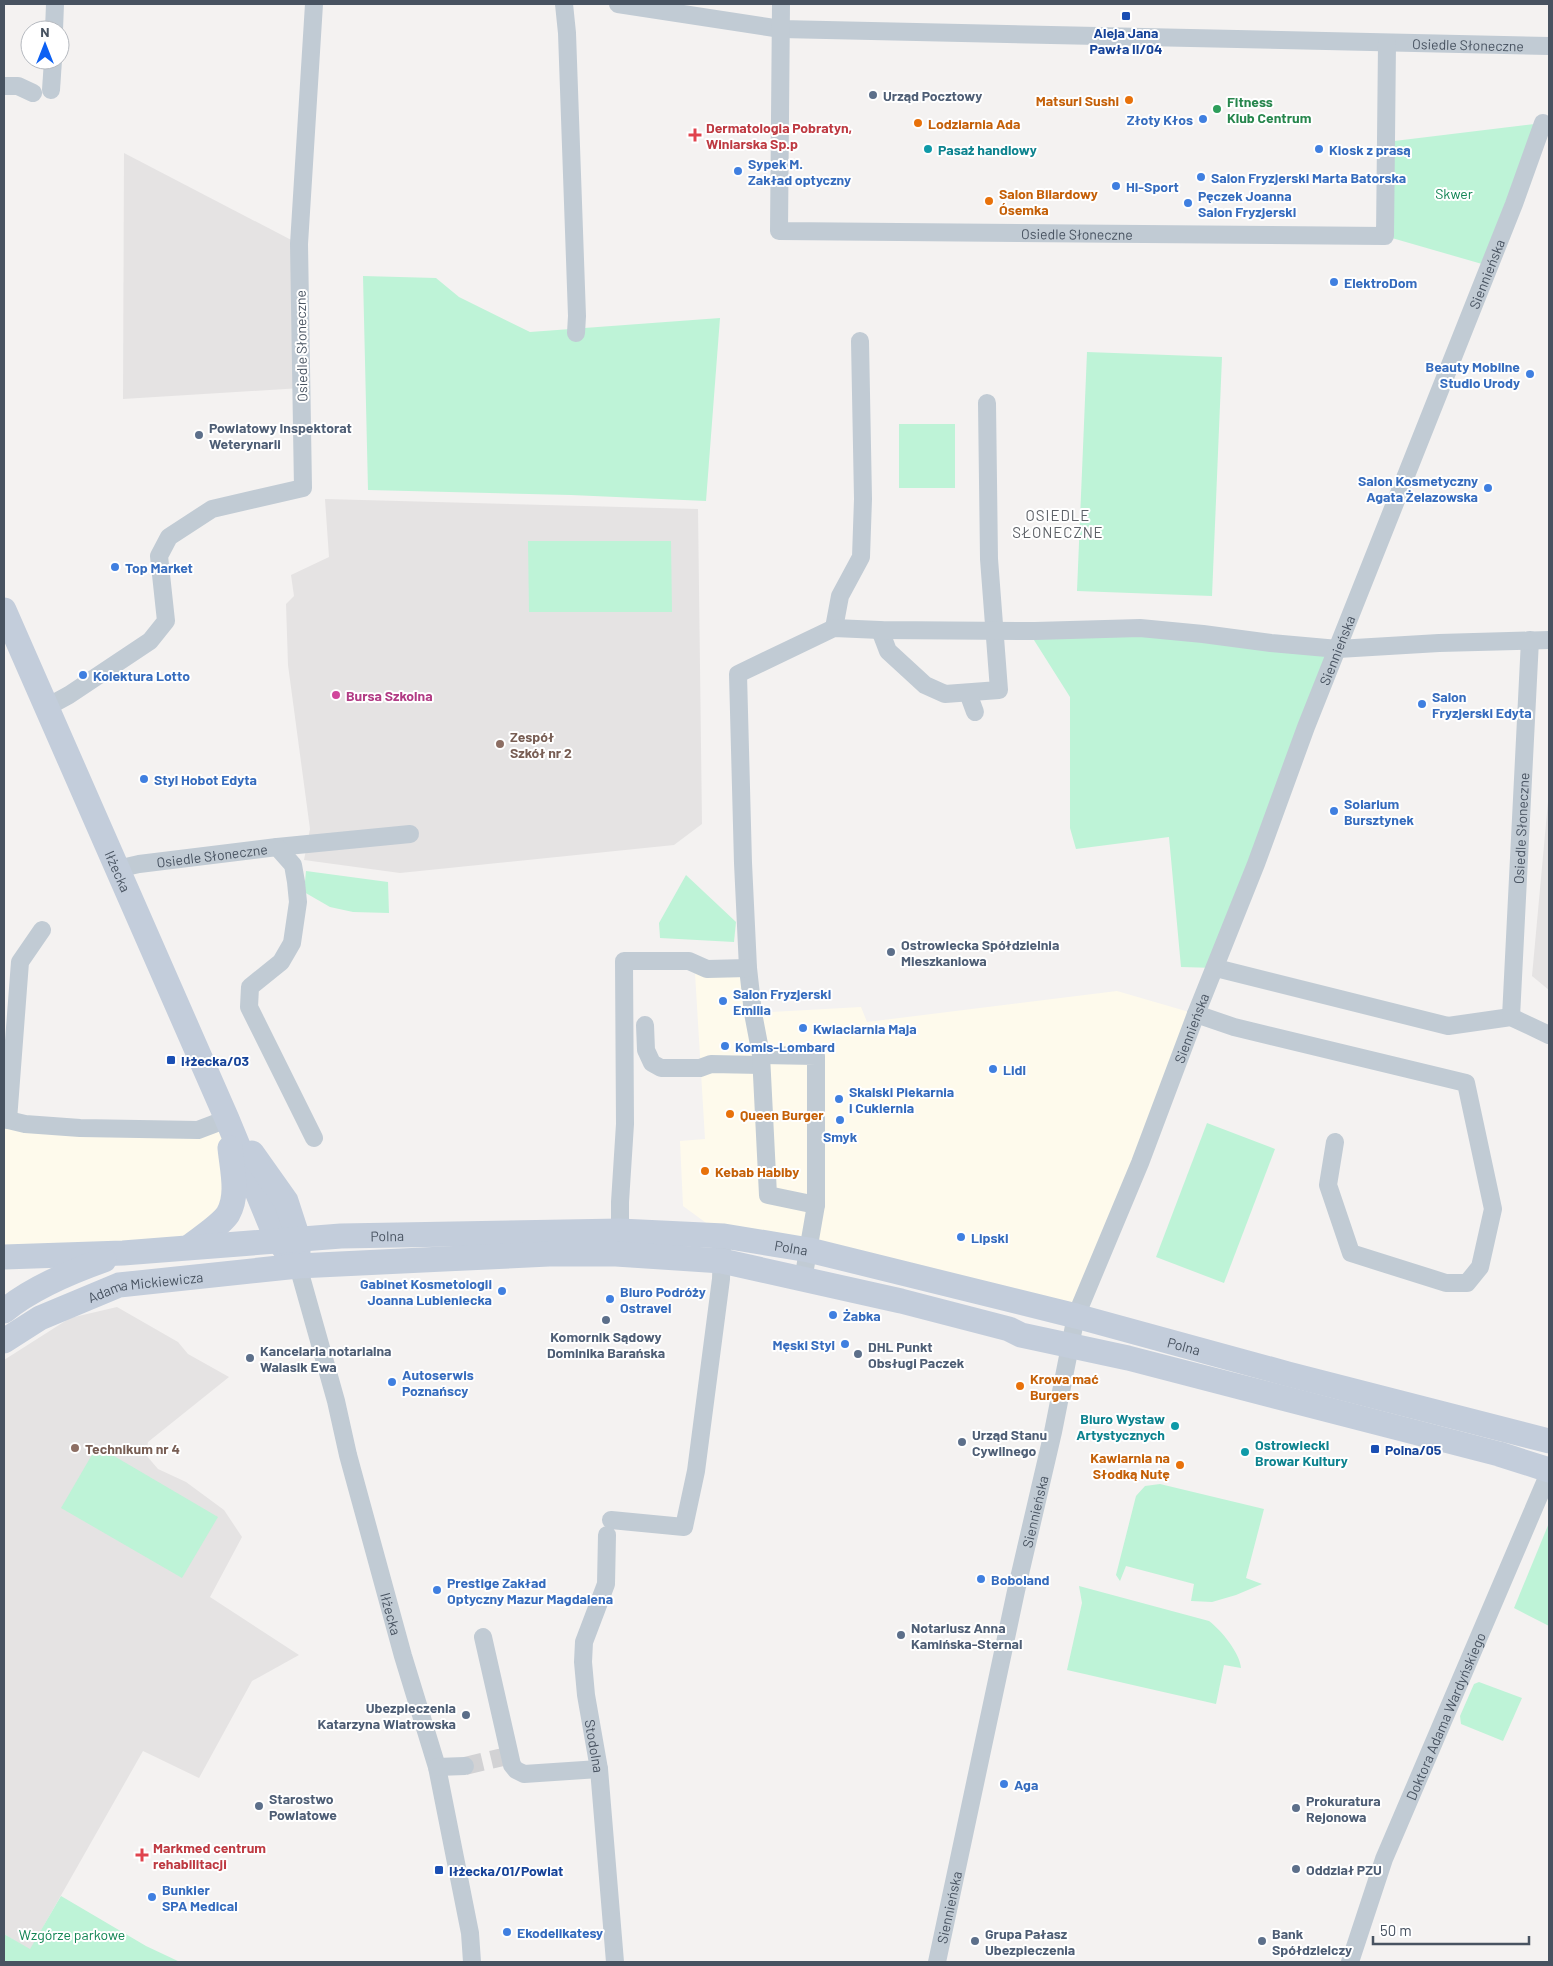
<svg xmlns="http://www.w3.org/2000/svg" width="1553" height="1966" font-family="Barlow,sans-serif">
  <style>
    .commercial { fill: #fefaec }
    .education { fill: #e5e3e3 }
    .green { fill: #bef3d7 }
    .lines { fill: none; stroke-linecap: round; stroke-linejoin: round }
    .street-tunnel { stroke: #d2d2d4; stroke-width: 18; stroke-dasharray: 18 9; stroke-linecap: butt }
    .street { stroke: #c1cbd4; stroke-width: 18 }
    .secondary { stroke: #c3cddb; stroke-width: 25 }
    .transit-dot { fill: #1a4fb4; stroke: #fff; stroke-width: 2 }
    .service-dot { fill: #5c6f8a; stroke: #fff; stroke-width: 2 }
    .food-dot { fill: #e8710a; stroke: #fff; stroke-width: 2 }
    .leisure-dot { fill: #2e9e5b; stroke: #fff; stroke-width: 2 }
    .shop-dot { fill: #3f7fe0; stroke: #fff; stroke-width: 2 }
    .health-dot { fill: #e0444e; stroke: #fff; stroke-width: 2 }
    .culture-dot { fill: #0f9aa8; stroke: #fff; stroke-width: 2 }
    .hotel-dot { fill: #d1479c; stroke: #fff; stroke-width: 2 }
    .education-dot { fill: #8d6e63; stroke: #fff; stroke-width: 2 }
    .labels { text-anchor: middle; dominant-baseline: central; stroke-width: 4; stroke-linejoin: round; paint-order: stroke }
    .transit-label { font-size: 14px; font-weight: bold; fill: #164399; stroke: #fff; text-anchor: start }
    .street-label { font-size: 14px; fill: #485361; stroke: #fff }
    .service-label { font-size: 14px; font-weight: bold; fill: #4e5e75; stroke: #fff; text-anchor: start }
    .food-label { font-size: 14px; font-weight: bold; fill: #c56008; stroke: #fff; text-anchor: start }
    .leisure-label { font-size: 14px; font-weight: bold; fill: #27864d; stroke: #fff; text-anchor: start }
    .shop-label { font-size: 14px; font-weight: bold; fill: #366cbe; stroke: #fff; text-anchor: start }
    .health-label { font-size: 14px; font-weight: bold; fill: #be3a42; stroke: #fff; text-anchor: start }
    .culture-label { font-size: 14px; font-weight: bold; fill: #0d838f; stroke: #fff; text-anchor: start }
    .park-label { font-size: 14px; fill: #118453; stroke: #fff }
    .hotel-label { font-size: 14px; font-weight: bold; fill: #b23c85; stroke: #fff; text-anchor: start }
    .education-label { font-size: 14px; font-weight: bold; fill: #785e54; stroke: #fff; text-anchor: start }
    .neighbourhood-label { font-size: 15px; letter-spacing: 1px; fill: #5d6167; stroke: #fff }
  </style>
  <rect width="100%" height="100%" fill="#f4f2f1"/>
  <g class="commercial">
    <polygon points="748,968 753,1013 861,1007 867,1022 1117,991 1196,1014 1076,1316 724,1236 683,1206 680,1141 705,1139 695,973"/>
    <polygon points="4,1119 154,1130 227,1119 233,1202 189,1247 4,1252"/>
  </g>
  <g class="education">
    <polygon points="124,153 299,244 301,388 123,399"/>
    <polygon points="325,499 698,509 702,824 674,845 400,873 304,860 310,829 288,665 286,604 294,596 291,575 329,557"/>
    <polygon points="1549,791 1549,990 1532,976"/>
    <polygon points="117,1307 178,1342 188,1354 229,1377 148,1442 146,1455 158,1469 186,1482 224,1510 242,1537 210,1597 299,1655 252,1681 199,1778 143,1751 30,1950 4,1934 4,1360 70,1318"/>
  </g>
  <g class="green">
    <polygon points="1543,123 1489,266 1385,236 1386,142"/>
    <polygon points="363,276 436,278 459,297 530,332 720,318 706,501 571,495 368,490"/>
    <polygon points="1087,352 1222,357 1212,596 1077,591"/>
    <rect x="899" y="424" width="56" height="64"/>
    <polygon points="528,541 671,541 672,612 529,612"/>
    <polygon points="1140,628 1338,649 1216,968 1181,967 1169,837 1076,849 1070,828 1070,697 1027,629"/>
    <polygon points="306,871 388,882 389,913 353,912 330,907 304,892"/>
    <polygon points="686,875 736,922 734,942 660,938 659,923"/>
    <polygon points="1207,1123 1275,1149 1224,1283 1156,1257"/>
    <polygon points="97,1446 218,1517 182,1578 61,1508"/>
    <polygon points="1160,1484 1264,1509 1246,1578 1262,1584 1236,1595 1212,1602 1191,1601 1194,1584 1126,1566 1120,1581 1116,1575 1136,1496 1145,1486"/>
    <polygon points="1549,1523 1549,1626 1514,1608"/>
    <path d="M1079,1586l130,35c12,9 31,32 32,47l-17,-3 -8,39 -149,-34 15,-67z"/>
    <polygon points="1479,1682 1522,1698 1503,1741 1461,1724 1460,1716 1474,1684"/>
    <polygon points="61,1896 146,1946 180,1962 4,1962 4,1934 30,1949"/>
  </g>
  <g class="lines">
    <polyline class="street-tunnel" points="465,1766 503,1757"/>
    <g class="street">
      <polyline points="564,4 567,33 577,316 576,333"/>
      <path id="s1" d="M618,4l163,25 768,17"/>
      <path id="s2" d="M781,4l-2,227 606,5 2,-193"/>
      <polyline points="54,30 55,4"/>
      <polyline points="4,86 18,86 33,93"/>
      <polyline points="51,90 53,60"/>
      <polyline points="834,628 840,596 861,557 863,499 860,341"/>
      <polyline points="880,630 888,651 925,685 945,694 999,690 989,559 987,403"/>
      <polyline points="968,693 975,712"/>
      <polyline points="47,707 69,695 150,641 166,621 159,556 169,537 212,509 303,488 299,244 314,4"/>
      <polyline points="277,847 410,834"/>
      <path id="s3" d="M117,869l22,-5 138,-17 16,18 3,17 2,20 -6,41 -11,19 -31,25 -1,20 65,131"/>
      <polyline points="1216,968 1448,1026 1511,1017 1549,1035"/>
      <polyline points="1196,1014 1234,1027 1466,1083 1493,1209 1480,1267 1467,1283 1446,1283 1351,1253 1328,1185 1335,1142"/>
      <path id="s4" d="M1511,1017l19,-377"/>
      <polyline points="645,1025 646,1050 652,1063 661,1068 700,1068 711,1064 761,1065"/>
      <polyline points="761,1055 816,1056 816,1205 803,1280"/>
      <polyline points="4,1119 25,1124 80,1128 198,1130 227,1119"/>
      <polyline points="8,1120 20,962 42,930"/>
      <polyline points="816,1205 768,1195 761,1055 753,1013 748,968 743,863 738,674 834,628 880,630 1035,631 1140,628 1203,634 1271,643 1338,649 1439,643 1549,640"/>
      <polyline points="620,1231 620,1202 625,1124 624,961 689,961 707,969 748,968"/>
      <path id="s5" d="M298,1266l38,135 12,54 55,201 34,111 33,166 2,29"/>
      <polyline points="611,1520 684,1527 696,1471 721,1279 722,1251"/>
      <path id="s6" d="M607,1535l-1,49 -22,58 -1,20 3,33 13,74 16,193"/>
      <polyline points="483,1637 512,1765 516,1770 524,1774 599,1769"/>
      <polyline points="437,1767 465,1766"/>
      <path id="s7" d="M937,1962l79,-371 37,-159 23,-116 64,-153 56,-149 60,-150 50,-137 208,-523 29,-81"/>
      <path id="s8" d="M1350,1962l34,-103 165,-386"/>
    </g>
    <g class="secondary">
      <path id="s9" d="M4,610l223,509 45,109 6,12 9,12"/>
      <polyline points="252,1153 286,1201 298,1238 298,1255"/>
      <path d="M189,1247c10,-8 32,-22 39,-33 11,-19 4,-45 2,-66"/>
      <path id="s10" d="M4,1257l119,-4 218,-17 279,-5 104,5 85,14 267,66 212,58 261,67"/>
      <path d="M4,1311c28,-23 66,-39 100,-51"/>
      <path id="s11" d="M4,1341l36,-23 79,-33 179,-19 251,-12h67l106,7 179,40 108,28 12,6 107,23 371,96 50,16"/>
    </g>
  </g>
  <g class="transit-dot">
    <rect x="1121" y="11" width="10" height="10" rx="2.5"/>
    <rect x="166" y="1055" width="10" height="10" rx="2.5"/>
    <rect x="1370" y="1444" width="10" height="10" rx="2.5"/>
    <rect x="434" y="1865" width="10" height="10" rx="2.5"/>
  </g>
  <g class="service-dot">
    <circle cx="873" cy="95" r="5"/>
    <circle cx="199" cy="435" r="5"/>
    <circle cx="891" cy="952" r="5"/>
    <circle cx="606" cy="1320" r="5"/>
    <circle cx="858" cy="1354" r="5"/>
    <circle cx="250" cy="1358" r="5"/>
    <circle cx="962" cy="1442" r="5"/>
    <circle cx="901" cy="1635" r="5"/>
    <circle cx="466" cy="1715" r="5"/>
    <circle cx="259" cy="1806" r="5"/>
    <circle cx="1296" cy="1808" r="5"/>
    <circle cx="1296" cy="1869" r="5"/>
    <circle cx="975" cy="1941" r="5"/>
    <circle cx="1262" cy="1941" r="5"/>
  </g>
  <g class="food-dot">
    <circle cx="1129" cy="100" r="5"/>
    <circle cx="918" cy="123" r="5"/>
    <circle cx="989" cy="201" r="5"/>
    <circle cx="730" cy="1114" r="5"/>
    <circle cx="705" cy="1171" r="5"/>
    <circle cx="1020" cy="1386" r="5"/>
    <circle cx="1180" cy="1465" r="5"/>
  </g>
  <circle class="leisure-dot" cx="1217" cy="109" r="5"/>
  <g class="shop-dot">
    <circle cx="1203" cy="119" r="5"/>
    <circle cx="1319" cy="149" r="5"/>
    <circle cx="738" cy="171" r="5"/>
    <circle cx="1201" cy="177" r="5"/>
    <circle cx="1116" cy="186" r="5"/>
    <circle cx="1188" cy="203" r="5"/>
    <circle cx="1334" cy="282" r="5"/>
    <circle cx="1530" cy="374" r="5"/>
    <circle cx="1488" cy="488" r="5"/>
    <circle cx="115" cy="567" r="5"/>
    <circle cx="83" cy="675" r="5"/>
    <circle cx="1422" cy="704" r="5"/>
    <circle cx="144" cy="779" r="5"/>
    <circle cx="1334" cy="811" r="5"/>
    <circle cx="723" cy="1001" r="5"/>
    <circle cx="803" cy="1028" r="5"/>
    <circle cx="725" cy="1046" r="5"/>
    <circle cx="993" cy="1069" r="5"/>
    <circle cx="839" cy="1099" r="5"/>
    <circle cx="840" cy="1120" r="5"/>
    <circle cx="961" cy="1237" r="5"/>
    <circle cx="502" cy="1291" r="5"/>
    <circle cx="610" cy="1299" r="5"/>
    <circle cx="833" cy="1315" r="5"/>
    <circle cx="845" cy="1344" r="5"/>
    <circle cx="392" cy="1382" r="5"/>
    <circle cx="981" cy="1579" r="5"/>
    <circle cx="437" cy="1590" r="5"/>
    <circle cx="1004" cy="1784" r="5"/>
    <circle cx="152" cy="1897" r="5"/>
    <circle cx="507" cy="1932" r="5"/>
  </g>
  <g class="health-dot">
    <path d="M692.5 127.5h5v5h5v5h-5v5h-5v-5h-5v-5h5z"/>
    <path d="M139.5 1847.5h5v5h5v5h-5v5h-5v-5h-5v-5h5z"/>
  </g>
  <g class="culture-dot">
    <circle cx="928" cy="149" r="5"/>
    <circle cx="1175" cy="1426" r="5"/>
    <circle cx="1245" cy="1452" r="5"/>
  </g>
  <circle class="hotel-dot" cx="336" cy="695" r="5"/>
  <g class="education-dot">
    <circle cx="500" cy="744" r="5"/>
    <circle cx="75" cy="1448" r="5"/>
  </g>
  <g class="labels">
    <g class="transit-label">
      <text x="1126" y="32" text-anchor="middle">Aleja Jana<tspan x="1126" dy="16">Pawła II/04</tspan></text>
      <text x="181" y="1060">Iłżecka/03</text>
      <text x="1385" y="1449">Polna/05</text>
      <text x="449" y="1870">Iłżecka/01/Powiat</text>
    </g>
    <g class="street-label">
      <text stroke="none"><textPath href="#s1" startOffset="852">Osiedle Słoneczne</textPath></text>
      <text stroke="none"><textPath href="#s2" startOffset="525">Osiedle Słoneczne</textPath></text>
      <text stroke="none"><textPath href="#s7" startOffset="1781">Siennieńska</textPath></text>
      <text transform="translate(301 346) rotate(-91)">Osiedle Słoneczne</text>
      <text stroke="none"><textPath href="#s7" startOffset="1376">Siennieńska</textPath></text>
      <text stroke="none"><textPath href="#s4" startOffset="189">Osiedle Słoneczne</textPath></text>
      <text stroke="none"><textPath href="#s3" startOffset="96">Osiedle Słoneczne</textPath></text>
      <text stroke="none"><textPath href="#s9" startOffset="285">Iłżecka</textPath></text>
      <text stroke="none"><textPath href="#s7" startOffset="971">Siennieńska</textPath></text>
      <text stroke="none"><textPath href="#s10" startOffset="384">Polna</textPath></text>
      <text stroke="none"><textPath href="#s10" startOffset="789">Polna</textPath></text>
      <text stroke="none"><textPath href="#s11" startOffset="154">Adama Mickiewicza</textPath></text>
      <text stroke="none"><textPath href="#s10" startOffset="1194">Polna</textPath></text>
      <text stroke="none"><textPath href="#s7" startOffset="461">Siennieńska</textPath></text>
      <text stroke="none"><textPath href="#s5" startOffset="360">Iłżecka</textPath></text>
      <text stroke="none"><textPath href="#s8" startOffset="264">Doktora Adama Wardyńskiego</textPath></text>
      <text stroke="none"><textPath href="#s6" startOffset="216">Stodolna</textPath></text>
      <text stroke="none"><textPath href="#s7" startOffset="56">Siennieńska</textPath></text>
    </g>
    <g class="service-label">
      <text x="883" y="95">Urząd Pocztowy</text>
      <text x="209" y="427">Powiatowy Inspektorat<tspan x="209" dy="16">Weterynarii</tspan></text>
      <text x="901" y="944">Ostrowiecka Spółdzielnia<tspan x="901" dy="16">Mieszkaniowa</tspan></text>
      <text x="606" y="1336" text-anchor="middle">Komornik Sądowy<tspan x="606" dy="16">Dominika Barańska</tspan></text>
      <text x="868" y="1346">DHL Punkt<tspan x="868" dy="16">Obsługi Paczek</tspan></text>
      <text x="260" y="1350">Kancelaria notarialna<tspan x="260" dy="16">Walasik Ewa</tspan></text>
      <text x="972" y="1434">Urząd Stanu<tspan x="972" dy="16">Cywilnego</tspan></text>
      <text x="911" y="1627">Notariusz Anna<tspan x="911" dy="16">Kamińska-Sternal</tspan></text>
      <text x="456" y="1707" text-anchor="end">Ubezpieczenia<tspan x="456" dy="16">Katarzyna Wiatrowska</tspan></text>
      <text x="269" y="1798">Starostwo<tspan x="269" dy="16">Powiatowe</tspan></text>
      <text x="1306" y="1800">Prokuratura<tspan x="1306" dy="16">Rejonowa</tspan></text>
      <text x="1306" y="1869">Oddział PZU</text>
      <text x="985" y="1933">Grupa Pałasz<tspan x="985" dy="16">Ubezpieczenia</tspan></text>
      <text x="1272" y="1933">Bank<tspan x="1272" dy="16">Spółdzielczy</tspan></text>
    </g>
    <g class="food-label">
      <text x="1119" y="100" text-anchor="end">Matsuri Sushi</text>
      <text x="928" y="123">Lodziarnia Ada</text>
      <text x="999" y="193">Salon Bilardowy<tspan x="999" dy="16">Ósemka</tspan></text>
      <text x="740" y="1114">Queen Burger</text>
      <text x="715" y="1171">Kebab Habiby</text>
      <text x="1030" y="1378">Krowa mać<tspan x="1030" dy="16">Burgers</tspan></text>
      <text x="1170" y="1457" text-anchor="end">Kawiarnia na<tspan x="1170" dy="16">Słodką Nutę</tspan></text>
    </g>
    <g class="leisure-label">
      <text x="1227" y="101">Fitness<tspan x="1227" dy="16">Klub Centrum</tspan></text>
    </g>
    <g class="shop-label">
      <text x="1193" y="119" text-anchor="end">Złoty Kłos</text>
      <text x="1329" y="149">Kiosk z prasą</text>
      <text x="748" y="163">Sypek M.<tspan x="748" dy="16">Zakład optyczny</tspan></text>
      <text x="1211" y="177">Salon Fryzjerski Marta Batorska</text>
      <text x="1126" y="186">Hi-Sport</text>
      <text x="1198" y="195">Pęczek Joanna<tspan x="1198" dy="16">Salon Fryzjerski</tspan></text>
      <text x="1344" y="282">ElektroDom</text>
      <text x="1520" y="366" text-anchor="end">Beauty Mobilne<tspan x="1520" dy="16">Studio Urody</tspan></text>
      <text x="1478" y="480" text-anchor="end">Salon Kosmetyczny<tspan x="1478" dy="16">Agata Żelazowska</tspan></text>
      <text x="125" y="567">Top Market</text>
      <text x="93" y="675">Kolektura Lotto</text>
      <text x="1432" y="696">Salon<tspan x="1432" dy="16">Fryzjerski Edyta</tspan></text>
      <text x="154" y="779">Styl Hobot Edyta</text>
      <text x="1344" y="803">Solarium<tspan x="1344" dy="16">Bursztynek</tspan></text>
      <text x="733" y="993">Salon Fryzjerski<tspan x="733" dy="16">Emilia</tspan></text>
      <text x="813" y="1028">Kwiaciarnia Maja</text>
      <text x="735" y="1046">Komis-Lombard</text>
      <text x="1003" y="1069">Lidl</text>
      <text x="849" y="1091">Skalski Piekarnia<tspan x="849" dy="16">i Cukiernia</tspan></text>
      <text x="840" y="1136" text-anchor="middle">Smyk</text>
      <text x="971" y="1237">Lipski</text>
      <text x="492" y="1283" text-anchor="end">Gabinet Kosmetologii<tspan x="492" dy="16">Joanna Lubieniecka</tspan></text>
      <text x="620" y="1291">Biuro Podróży<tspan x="620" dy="16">Ostravel</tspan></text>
      <text x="843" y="1315">Żabka</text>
      <text x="835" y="1344" text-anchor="end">Męski Styl</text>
      <text x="402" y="1374">Autoserwis<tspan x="402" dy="16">Poznańscy</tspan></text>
      <text x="991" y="1579">Boboland</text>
      <text x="447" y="1582">Prestige Zakład<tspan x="447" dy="16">Optyczny Mazur Magdalena</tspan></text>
      <text x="1014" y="1784">Aga</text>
      <text x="162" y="1889">Bunkier<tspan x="162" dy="16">SPA Medical</tspan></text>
      <text x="517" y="1932">Ekodelikatesy</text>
    </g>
    <g class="health-label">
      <text x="706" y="127">Dermatologia Pobratyn,<tspan x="706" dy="16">Winiarska Sp.p</tspan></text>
      <text x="153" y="1847">Markmed centrum<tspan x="153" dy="16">rehabilitacji</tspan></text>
    </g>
    <g class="culture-label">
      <text x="938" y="149">Pasaż handlowy</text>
      <text x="1165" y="1418" text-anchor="end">Biuro Wystaw<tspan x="1165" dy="16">Artystycznych</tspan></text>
      <text x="1255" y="1444">Ostrowiecki<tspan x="1255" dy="16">Browar Kultury</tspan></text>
    </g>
    <g class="park-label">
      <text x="1454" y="193">Skwer</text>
      <text x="72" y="1934">Wzgórze parkowe</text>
    </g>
    <g class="hotel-label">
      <text x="346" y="695">Bursa Szkolna</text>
    </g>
    <g class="education-label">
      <text x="510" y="736">Zespół<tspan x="510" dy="16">Szkół nr 2</tspan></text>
      <text x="85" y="1448">Technikum nr 4</text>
    </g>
    <g class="neighbourhood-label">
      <text x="1058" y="515">OSIEDLE<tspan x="1058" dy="17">SŁONECZNE</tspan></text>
    </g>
  </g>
  <rect width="1553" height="1966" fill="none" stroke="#485361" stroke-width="10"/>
  <g transform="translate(45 45)"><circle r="24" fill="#ffffff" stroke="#b6bac0"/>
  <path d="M0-4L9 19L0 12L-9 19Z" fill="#0c60f3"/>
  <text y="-8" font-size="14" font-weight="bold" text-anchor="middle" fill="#485361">N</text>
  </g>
  <path d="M1373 1936v8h156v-8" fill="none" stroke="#485361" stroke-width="2.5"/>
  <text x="1380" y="1936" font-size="15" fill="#485361" stroke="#ffffff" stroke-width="4" paint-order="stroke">50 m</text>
</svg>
